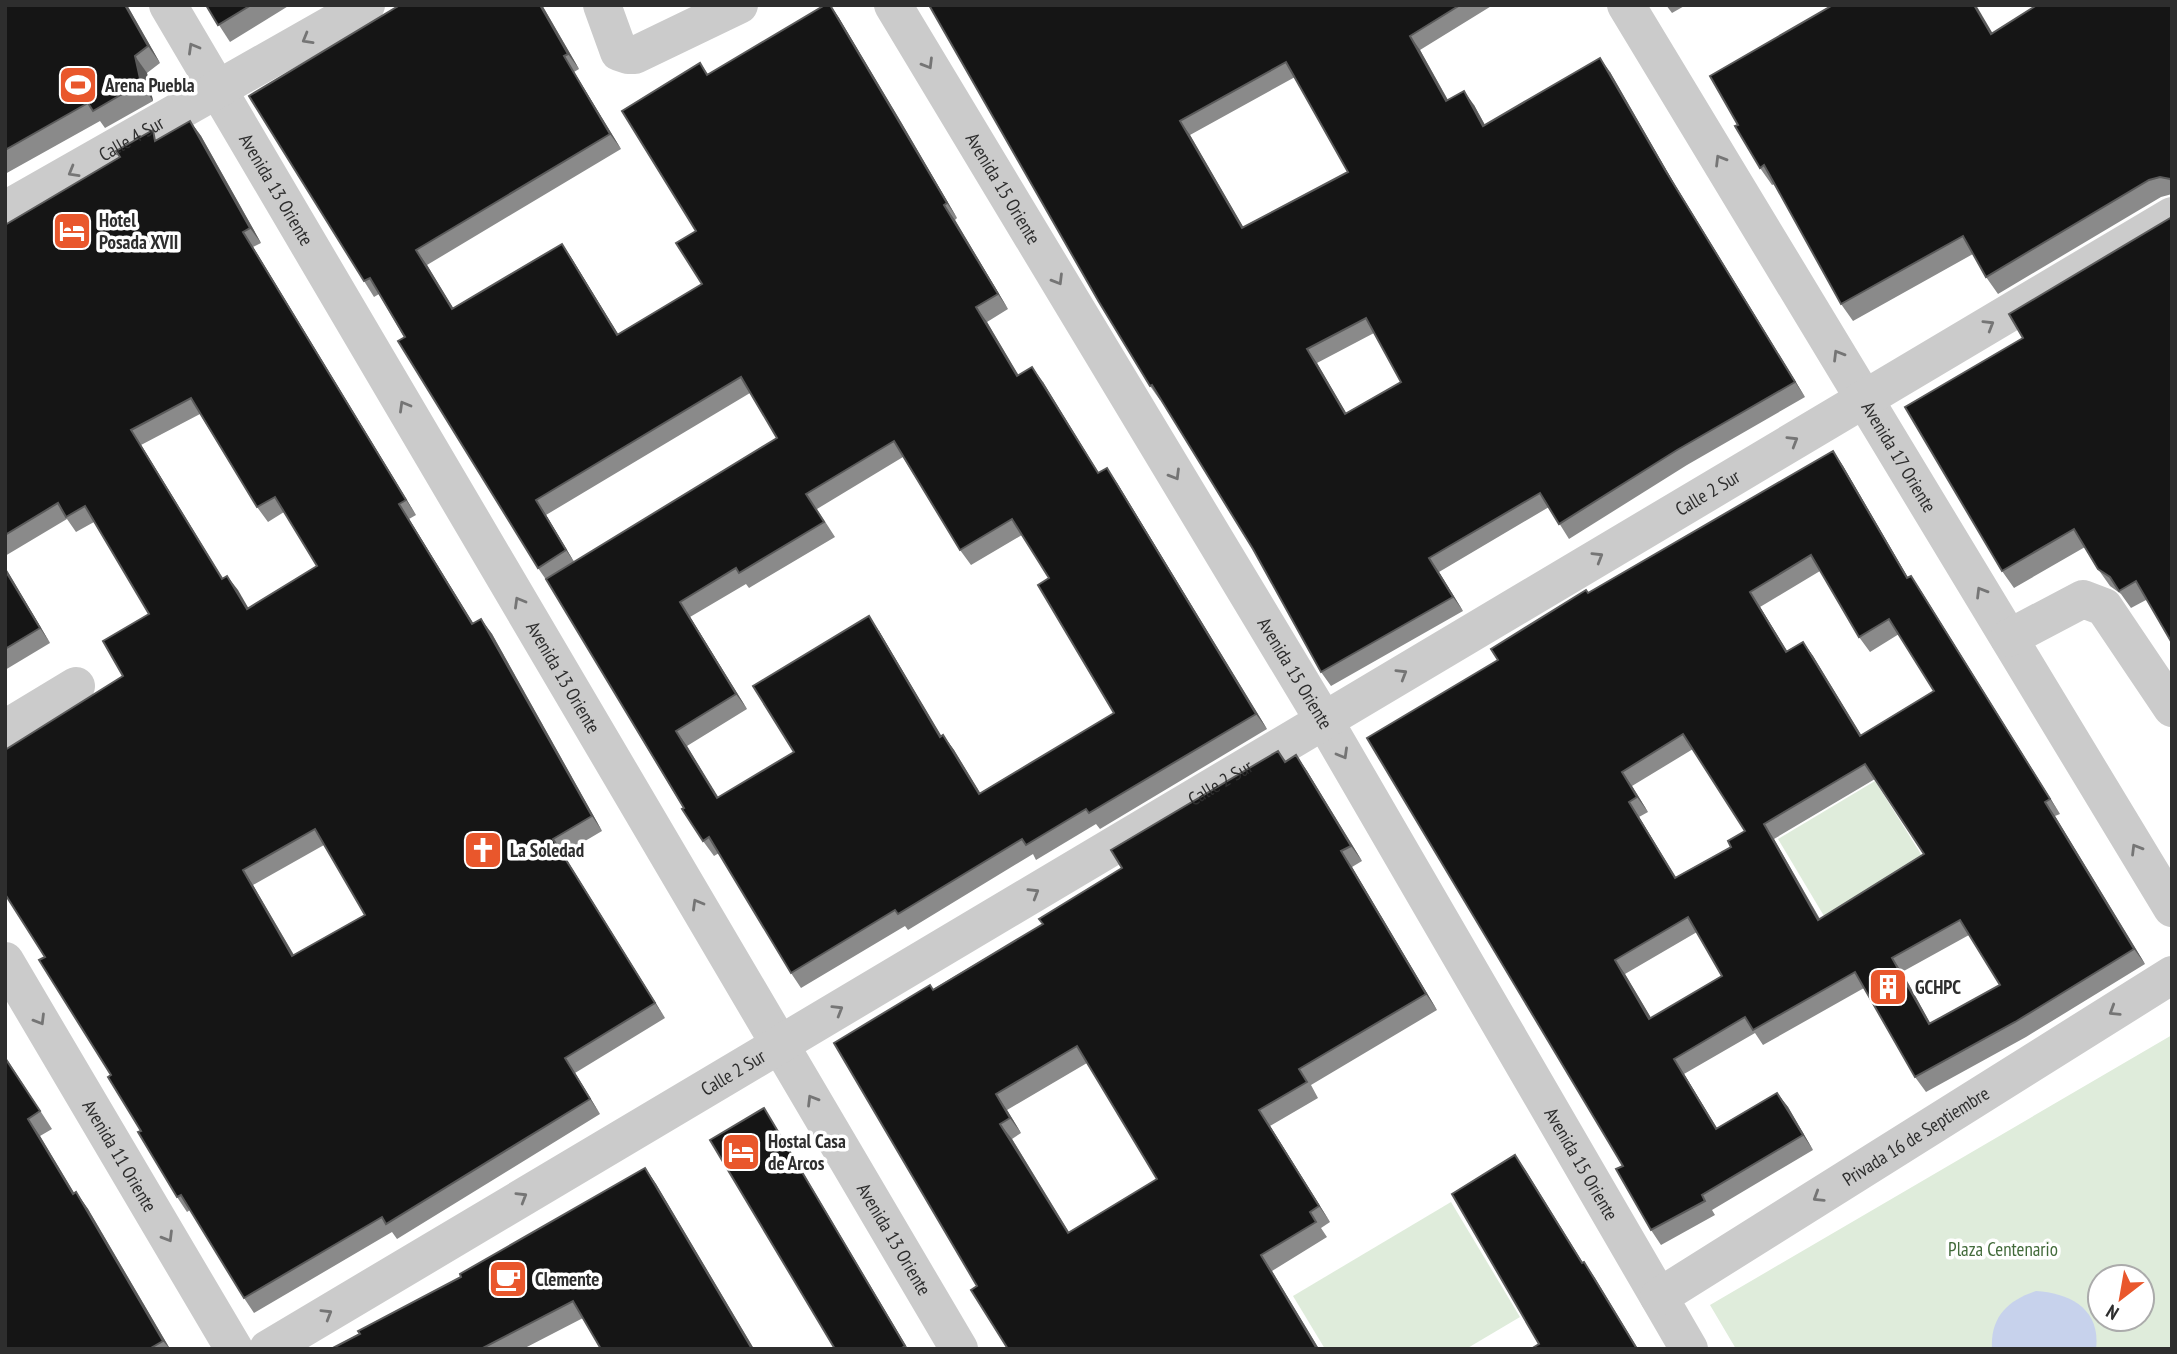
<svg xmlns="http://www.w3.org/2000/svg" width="2177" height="1354" font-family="'PT Sans Narrow',sans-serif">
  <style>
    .green { fill: #dfecdb; fill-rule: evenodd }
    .water { fill: #c7d2ec }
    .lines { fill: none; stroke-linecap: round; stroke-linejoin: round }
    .minor { stroke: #cbcbcb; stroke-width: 38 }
    .wall { fill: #8a8a8a; fill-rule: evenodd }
    .shaded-wall { fill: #5b5b5b }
    .building { fill: #151515; stroke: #5b5b5b; stroke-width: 2; fill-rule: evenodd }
    .oneway { stroke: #757575 }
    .labels { text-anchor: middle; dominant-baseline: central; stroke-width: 7; stroke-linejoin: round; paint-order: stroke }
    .poi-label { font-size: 19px; font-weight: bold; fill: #2e2e2e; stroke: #fff; text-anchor: start }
    .street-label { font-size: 19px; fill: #2e2e2e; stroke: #fff }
    .park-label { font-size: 19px; fill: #426a3a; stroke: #fff }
  </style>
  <rect width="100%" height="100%" fill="#fff"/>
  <g class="green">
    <polygon points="1875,781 1931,870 1833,931 1778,839"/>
    <path d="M2172,1035v314h-436l-26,-44zM2100,1277h42v42h-42z"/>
    <polygon points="1451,1202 1520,1317 1466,1349 1325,1349 1293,1296"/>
  </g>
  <path class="water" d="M2036,1291c35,2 65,19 60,58h-104c-2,-32 16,-49 44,-58z"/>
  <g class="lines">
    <g class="minor">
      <path id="s1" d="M168,5l791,1344"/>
      <polyline points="602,5 619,52 628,55 635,55 739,5"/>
      <path id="s2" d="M893,5l439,729 357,615"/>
      <path id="s3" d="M1626,5l546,903"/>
      <path id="s4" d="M5,210l361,-205"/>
      <polyline points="2009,638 2083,599 2104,607 2172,708"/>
      <polyline points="5,729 76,686"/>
      <path id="s5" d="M5,961l229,388"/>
      <path id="s6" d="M1659,1297l513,-322"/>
      <path id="s7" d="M268,1349l1904,-1133"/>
    </g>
  </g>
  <g class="wall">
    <polygon points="5,5 127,5 160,63 147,73 153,101 105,128 100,121 5,174"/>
    <polygon points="206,5 290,5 230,42"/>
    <path d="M542,5l37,64 -5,3 47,77 -194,116 26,43 109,-64 10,15 46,75 84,-50 -6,-53 4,-168 8,11 122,-69 9,13 62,104 56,96 -2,2 53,89 -21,13 31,53 25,7 56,91 18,10 150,246 -167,100 -4,-5 -60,36 -3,-6 -125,76 -3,-4 -104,62 -10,-15 -72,-120 -5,3 -11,-15 -154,-257 -11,-16 -159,-274 -5,3 -10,-16zM750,393l27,45 -203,124 -28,-47zM903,457l57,93 11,15 51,-30 27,43 65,135 -134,80 -26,-43 -11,-15 -2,1 -62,-105 -85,121 -76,46 -31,-52 60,-37 -57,-92 56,-33 3,4 86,-51 -18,-28z"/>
    <path d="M929,5h564l-73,45 28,50 26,5 11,20 125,-53 65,113 130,212 -118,68 -118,74 -20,-32 -110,65 24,39 -132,75 -10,-14 -68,-123 -92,-149h-1l-10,-14zM1295,77l53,95 -105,55 -53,-92zM1374,333l27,49 -55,31 -29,-50z"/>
    <polygon points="1666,5 1686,5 1672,13"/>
    <polygon points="2172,5 2172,194 2161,197 1998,294 1986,277 1973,254 1853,321 1841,304 1775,184 1772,185 1760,168 1992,33"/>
    <path d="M190,121l11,15 60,107 -8,4 163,268 -7,4 64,104 8,-4 11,15 110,197 -39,23 102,164 -90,55 25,41 -203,125 -5,-7 -138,81 -10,-15 -54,-88 -3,2 -10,-15 -66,-122 -66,-118 78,-281 26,-62 -55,-92 -18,10 -9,-13 -62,37v-331zM200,414l57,93 11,15 16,-10 33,54 -69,42 -21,-32 -4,2 -82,-133zM324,845l41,70 -71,40 -41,-70z"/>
    <polygon points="2172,217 2146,600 2131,608 2121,594 2110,586 2098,569 2085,547 2014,588 2002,571 2023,338"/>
    <path d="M1833,451l10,15 65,112 3,-2 10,15 139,223 -5,2 90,148 -119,73 -100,55 -11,-15 -51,-89 -101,57 -8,-12 -71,41 33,54 60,-35 11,14 25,43 -101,60 3,5 -54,30 -10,-15 -28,-64 -125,-506 90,-67zM1820,571l39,66 11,15 29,-18 35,57 -73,44 -48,-79 -10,-14 -16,9 -27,-44zM1693,749l52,82 -14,16 -55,30 -37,-60 9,-5 -16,-26zM1875,779l49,75 -104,65 -46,-80zM1697,932l25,44 -71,42 -26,-44zM1969,935l31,50 -70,38 -28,-51z"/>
    <polygon points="5,567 50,643 5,670"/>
    <path d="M1278,751l8,10 10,-6 11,16 55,90 -10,6 85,143 -126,75 7,13 -48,28 60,96 -9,6 6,9 -55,34 47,78h-311l-31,-63 -44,-297 110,-65 79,-56zM1087,1063l70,116 -88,53 -57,-93 9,-6 -14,-23z"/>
    <polygon points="5,1056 52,1129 40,1136 74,1193 76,1192 88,1209 170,1349 5,1349"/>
    <polygon points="645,1168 656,1184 754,1349 601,1349 583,1318 523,1349 331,1349 461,1277"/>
  </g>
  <g class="shaded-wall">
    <polygon points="125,5 127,5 160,63 148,46"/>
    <polygon points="540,5 542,5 579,69 568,54"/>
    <polygon points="830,5 839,18 901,122 957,218 947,203"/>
    <polygon points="1974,5 1976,5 2003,51 1991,34"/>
    <polygon points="1410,36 1420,50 1456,115 1446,101"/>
    <polygon points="135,56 147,73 153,101 141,83"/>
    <polygon points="564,56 574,72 621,149 610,134"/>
    <polygon points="1600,58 1610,72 1675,185 1805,397 1795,382 1665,170"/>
    <polygon points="1464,91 1474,105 1493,140 1483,126"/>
    <polygon points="190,121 201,136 261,243 250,228"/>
    <polygon points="1180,121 1190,135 1252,242 1242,228"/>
    <polygon points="944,205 955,220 1008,309 998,294"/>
    <polygon points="243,232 253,247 416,515 406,500"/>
    <polygon points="562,244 572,259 628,350 617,335"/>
    <polygon points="416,250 427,265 463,324 452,309"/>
    <polygon points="976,307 987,322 1028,391 1017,376"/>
    <polygon points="1307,349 1317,363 1355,428 1345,414"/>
    <polygon points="1032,367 1043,382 1108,489 1098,473"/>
    <polygon points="131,430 141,445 232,594 222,579"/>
    <polygon points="1833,451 1843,466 1917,593 1907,578"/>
    <polygon points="1107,468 1117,483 1267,729 1256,714"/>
    <polygon points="536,500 546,515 576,565 566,550"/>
    <polygon points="399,504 409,519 483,639 472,624"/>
    <polygon points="1429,558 1439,572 1463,611 1453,597"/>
    <polygon points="5,567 50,643 40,628 5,570"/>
    <polygon points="227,576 238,590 257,623 247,609"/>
    <polygon points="1911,576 1921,591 2060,814 2050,799"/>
    <polygon points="1750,592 1760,607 1797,667 1786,652"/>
    <polygon points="680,602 690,617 747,709 736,694"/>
    <polygon points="869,616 879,631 951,752 940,737"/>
    <polygon points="481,619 492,634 602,831 592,816"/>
    <polygon points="1803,642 1813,656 1871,751 1860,736"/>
    <polygon points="676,731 687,746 728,813 717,798"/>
    <polygon points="943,735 954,750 990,809 979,794"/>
    <polygon points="1296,755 1307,771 1362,861 1351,846"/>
    <polygon points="1622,772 1632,786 1648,812 1637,797"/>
    <polygon points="1629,802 1639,817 1685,893 1675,878"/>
    <polygon points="2045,802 2055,816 2145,964 2134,949"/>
    <polygon points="1764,824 1774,839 1828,934 1818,920"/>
    <polygon points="553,839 563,854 665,1018 655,1003"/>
    <polygon points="1341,851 1352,867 1437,1010 1426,994"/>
    <polygon points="243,870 253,885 303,971 292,956"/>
    <polygon points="1892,958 1902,972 1939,1039 1929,1024"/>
    <polygon points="1615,960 1625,974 1660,1033 1649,1019"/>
    <polygon points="565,1058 575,1073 600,1114 590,1099"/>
    <polygon points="1674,1059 1684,1074 1726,1143 1716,1129"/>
    <polygon points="1777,1093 1788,1107 1813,1150 1803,1135"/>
    <polygon points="996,1094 1007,1110 1021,1133 1010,1118"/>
    <polygon points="764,1108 774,1124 908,1349 905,1346"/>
    <polygon points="1259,1110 1270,1126 1330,1222 1319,1206"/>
    <polygon points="28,1119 40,1136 85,1211 73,1194"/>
    <polygon points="1000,1124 1012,1139 1079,1249 1068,1233"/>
    <polygon points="1515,1155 1526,1171 1593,1279 1582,1263"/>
    <polygon points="645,1168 656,1184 754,1349 752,1349"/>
    <polygon points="76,1192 88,1209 170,1349 163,1341"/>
    <polygon points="1261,1255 1272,1271 1319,1349 1317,1349"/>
    <polygon points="1584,1262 1595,1278 1638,1349 1637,1349"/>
  </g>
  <g class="building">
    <polygon points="5,5 125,5 148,46 135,56 141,83 93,111 88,103 5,150"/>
    <polygon points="206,5 251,5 218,25"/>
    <path d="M400,5h140l28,49 -4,2 46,78 -194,116 36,59 110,-65 55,91 85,-51 -26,-41 20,-12 -74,-120 78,-48 7,12 118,-70h5l117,198 -3,2 54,89 -22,13 41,69 15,-9 66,106 9,-5 149,246 -167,99 -3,-4 -60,36 -4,-6 -124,75 -3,-4 -104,63 -82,-136 -6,4 -21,-32 2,-1 -138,-229 231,-141 -36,-61 -205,123 30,50 -28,18 -140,-227 7,-4 -35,-59 -6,3 -115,-185zM894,441l66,109 52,-31 37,59 -11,7 76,128 -135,81 -36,-59 -3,2 -71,-121 -116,70 41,66 -77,46 -41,-67 60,-37 -56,-92 56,-34 3,5 85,-51 -18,-28z"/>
    <path d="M929,5h531l-50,31 36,65 18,-10 19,35 117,-68 65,112 130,212 -118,68 -118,74 -19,-31 -111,65 24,39 -132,75 -68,-123 -101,-164 -2,1 -51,-84zM1286,62l62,110 -106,56 -62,-107zM1366,318l35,64 -56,32 -38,-65z"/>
    <polygon points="1833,5 1974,5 1991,34 2037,5 2172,5 2172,181 2170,179 2160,177 2149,180 1986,277 1963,236 1841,304 1764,165 1760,168 1735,126 1738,125 1710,76"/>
    <path d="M190,121l60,107 -7,4 163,268 -7,4 73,120 9,-5 111,197 -39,23 102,164 -90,55 25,41 -204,125 -4,-7 -138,81 -63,-103 -4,2 -39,-65 3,-1 -33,-54 3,-2 -72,-115 6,-3 -40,-63v-144l118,-74 -20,-35 46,-27 -64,-108 -19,11 -8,-14 -53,32v-310l115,-68 -4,-6 37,-21 2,11zM191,398l66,109 18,-10 42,69 -70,43 -20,-33 -5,3 -91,-149zM315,829l50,86 -73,41 -49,-86z"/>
    <polygon points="2172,217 2172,643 2136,581 2119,591 2110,577 2098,569 2074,529 2002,571 1905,407 2023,338 2009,314"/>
    <path d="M1833,451l74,127 4,-2 139,223 -5,3 89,147 -119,73 -100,55 -60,-105 -102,58 -8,-13 -71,42 42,70 61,-36 26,42 -101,60 3,6 -54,29 -35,-61 7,-3 -256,-428 131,-78 -7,-11 95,-59 2,3zM1811,555l48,82 30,-18 45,72 -74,45 -57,-94 -17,10 -36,-60zM1683,734l62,97 -17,10 3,6 -56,31 -46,-76 8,-5 -15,-25zM1865,764l59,90 -106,66 -54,-96zM1688,917l34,59 -73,43 -34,-59zM1960,920l40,65 -71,39 -37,-66z"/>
    <polygon points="5,570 40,628 5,649"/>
    <path d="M1278,751l7,11 11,-7 55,91 -10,5 85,143 -127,75 8,13 -48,28 60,96 -9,6 6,10 -55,33 56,94h-309l-37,-59 6,-4 -143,-243 96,-58 3,5 110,-66 -4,-5 83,-51 -11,-18zM1077,1046l80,133 -89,54 -68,-109 10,-6 -14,-24z"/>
    <polygon points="5,1058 40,1111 28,1119 73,1194 76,1192 163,1341 149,1349 5,1349"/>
    <polygon points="764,1108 905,1346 900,1349 835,1349 710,1140"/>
    <polygon points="1515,1155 1582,1263 1584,1262 1637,1349 1531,1349 1539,1344 1452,1194"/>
    <polygon points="645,1168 752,1349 601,1349 573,1301 481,1349 331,1349 360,1334 358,1331 461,1277 460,1274"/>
  </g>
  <defs><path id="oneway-chevron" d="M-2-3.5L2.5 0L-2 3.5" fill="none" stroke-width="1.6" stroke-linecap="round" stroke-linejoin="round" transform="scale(1.75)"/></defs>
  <g class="oneway">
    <use href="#oneway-chevron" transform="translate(307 39) rotate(150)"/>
    <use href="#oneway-chevron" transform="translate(193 48) rotate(-120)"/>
    <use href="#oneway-chevron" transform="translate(928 64) rotate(59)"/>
    <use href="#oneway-chevron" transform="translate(1720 160) rotate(-121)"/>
    <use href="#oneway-chevron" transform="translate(73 172) rotate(150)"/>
    <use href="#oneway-chevron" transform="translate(1058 280) rotate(59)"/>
    <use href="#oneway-chevron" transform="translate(1989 325) rotate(-31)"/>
    <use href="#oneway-chevron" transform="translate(1838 355) rotate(-121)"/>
    <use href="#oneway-chevron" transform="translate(404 406) rotate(-120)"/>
    <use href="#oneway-chevron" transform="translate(1793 441) rotate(-31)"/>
    <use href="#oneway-chevron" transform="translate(1175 475) rotate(59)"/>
    <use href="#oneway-chevron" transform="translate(1598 557) rotate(-31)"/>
    <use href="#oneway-chevron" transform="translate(1981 592) rotate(-121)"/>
    <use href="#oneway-chevron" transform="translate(519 602) rotate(-120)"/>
    <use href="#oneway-chevron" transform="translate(1402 674) rotate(-31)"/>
    <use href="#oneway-chevron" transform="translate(1343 754) rotate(60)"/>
    <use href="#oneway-chevron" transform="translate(2136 849) rotate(-121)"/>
    <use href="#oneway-chevron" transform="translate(1034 893) rotate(-31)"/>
    <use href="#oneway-chevron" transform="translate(697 904) rotate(-120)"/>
    <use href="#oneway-chevron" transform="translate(838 1010) rotate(-31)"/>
    <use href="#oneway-chevron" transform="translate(2114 1011) rotate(148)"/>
    <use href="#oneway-chevron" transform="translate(40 1020) rotate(59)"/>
    <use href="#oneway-chevron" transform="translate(812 1100) rotate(-121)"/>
    <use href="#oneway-chevron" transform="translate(522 1197) rotate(-31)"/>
    <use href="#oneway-chevron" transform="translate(1818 1197) rotate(148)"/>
    <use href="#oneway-chevron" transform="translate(168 1237) rotate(59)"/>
    <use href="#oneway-chevron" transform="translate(327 1314) rotate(-31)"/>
  </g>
  <defs>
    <g id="stadium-square" transform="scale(2.0125)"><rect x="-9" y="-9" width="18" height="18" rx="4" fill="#e9572c" stroke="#fff"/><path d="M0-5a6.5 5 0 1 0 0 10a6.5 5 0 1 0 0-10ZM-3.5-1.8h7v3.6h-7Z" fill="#fff"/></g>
    <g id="hotel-square" transform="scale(2.0125)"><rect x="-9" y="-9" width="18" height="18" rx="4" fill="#e9572c" stroke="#fff"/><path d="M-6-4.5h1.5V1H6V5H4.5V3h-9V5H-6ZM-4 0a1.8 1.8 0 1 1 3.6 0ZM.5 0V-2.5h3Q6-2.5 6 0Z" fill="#fff"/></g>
    <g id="church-square" transform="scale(2.0125)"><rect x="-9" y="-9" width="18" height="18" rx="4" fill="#e9572c" stroke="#fff"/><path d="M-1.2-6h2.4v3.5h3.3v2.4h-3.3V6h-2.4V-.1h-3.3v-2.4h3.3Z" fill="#fff"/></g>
    <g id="building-square" transform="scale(2.0125)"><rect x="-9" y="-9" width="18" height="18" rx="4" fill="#e9572c" stroke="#fff"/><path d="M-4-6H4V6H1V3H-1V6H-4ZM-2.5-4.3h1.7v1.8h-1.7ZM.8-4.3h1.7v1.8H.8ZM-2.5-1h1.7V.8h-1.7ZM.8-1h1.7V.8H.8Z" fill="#fff"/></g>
    <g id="cafe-square" transform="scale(2.0125)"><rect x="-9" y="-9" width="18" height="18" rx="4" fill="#e9572c" stroke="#fff"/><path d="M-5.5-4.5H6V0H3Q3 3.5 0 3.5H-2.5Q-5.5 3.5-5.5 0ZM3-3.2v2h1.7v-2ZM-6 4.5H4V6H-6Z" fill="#fff"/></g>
  </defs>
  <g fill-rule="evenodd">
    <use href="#stadium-square" x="78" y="85"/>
    <use href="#hotel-square" x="72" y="231"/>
    <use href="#church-square" x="483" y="850"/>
    <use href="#building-square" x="1888" y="987"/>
    <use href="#hotel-square" x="741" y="1152"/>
    <use href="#cafe-square" x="508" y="1279"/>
  </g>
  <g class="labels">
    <g class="poi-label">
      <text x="105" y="85">Arena Puebla</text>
      <text x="99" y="220">Hotel<tspan x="99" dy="22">Posada XVII</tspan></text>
      <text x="510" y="850">La Soledad</text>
      <text x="1915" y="987">GCHPC</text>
      <text x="768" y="1141">Hostal Casa<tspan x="768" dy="22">de Arcos</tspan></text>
      <text x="535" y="1279">Clemente</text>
    </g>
    <g class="street-label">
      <text stroke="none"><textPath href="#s4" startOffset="145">Calle 4 Sur</textPath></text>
      <text stroke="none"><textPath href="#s1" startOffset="214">Avenida 13 Oriente</textPath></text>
      <text stroke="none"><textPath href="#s2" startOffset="214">Avenida 15 Oriente</textPath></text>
      <text stroke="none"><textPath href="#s3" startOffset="528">Avenida 17 Oriente</textPath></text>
      <text stroke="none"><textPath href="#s7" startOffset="1675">Calle 2 Sur</textPath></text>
      <text stroke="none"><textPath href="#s2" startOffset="780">Avenida 15 Oriente</textPath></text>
      <text stroke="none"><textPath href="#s1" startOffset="780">Avenida 13 Oriente</textPath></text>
      <text stroke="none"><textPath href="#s7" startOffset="1108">Calle 2 Sur</textPath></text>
      <text stroke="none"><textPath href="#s7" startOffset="541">Calle 2 Sur</textPath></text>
      <text stroke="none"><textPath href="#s6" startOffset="303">Privada 16 de Septiembre</textPath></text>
      <text stroke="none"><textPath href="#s5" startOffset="226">Avenida 11 Oriente</textPath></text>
      <text stroke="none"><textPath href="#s2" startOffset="1348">Avenida 15 Oriente</textPath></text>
      <text stroke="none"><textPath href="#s1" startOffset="1432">Avenida 13 Oriente</textPath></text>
    </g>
    <g class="park-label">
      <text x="2003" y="1249">Plaza Centenario</text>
    </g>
  </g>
  <rect width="2177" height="1354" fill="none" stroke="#2e2e2e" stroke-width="14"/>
  <g transform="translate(2121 1298) rotate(211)"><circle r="33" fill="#ffffff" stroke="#ababab" stroke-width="2"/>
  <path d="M0-5L12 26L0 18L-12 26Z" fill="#e9572c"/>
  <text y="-10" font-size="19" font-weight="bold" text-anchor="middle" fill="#2e2e2e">N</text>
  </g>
</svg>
